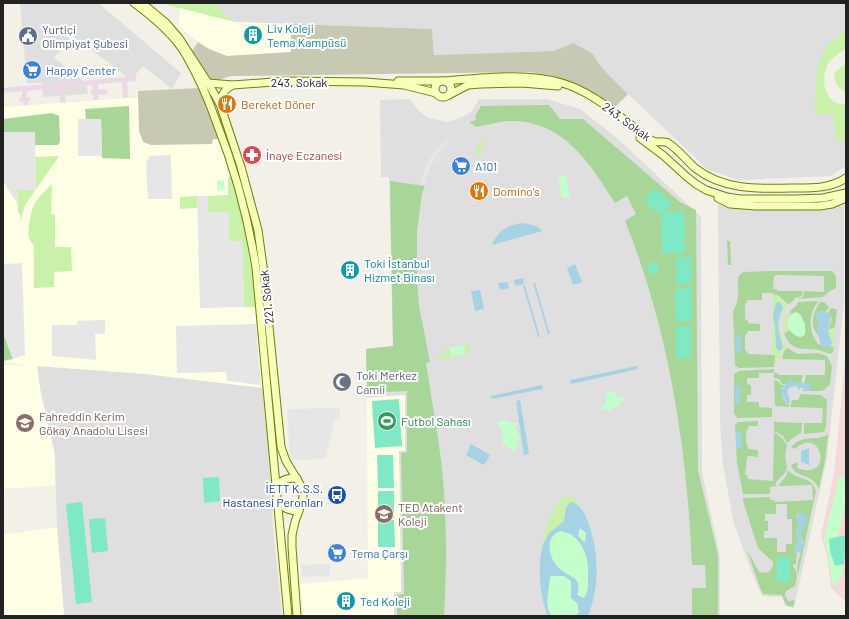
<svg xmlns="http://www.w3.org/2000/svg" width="849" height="619" font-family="Barlow,sans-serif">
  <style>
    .residential { fill: #e0dfdf }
    .commercial { fill: #f4d9d6 }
    .industrial { fill: #ecd9e8; fill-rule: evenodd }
    .education { fill: #feffe5 }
    .construction { fill: #c8c9b2 }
    .grass { fill: #c9f1aa }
    .forest { fill: #a8d699; fill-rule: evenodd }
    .park { fill: #c3ffcb }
    .pitch { fill: #7fe8c5 }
    .parking { fill: #e6e6e6 }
    .water { fill: #a5d2e4; fill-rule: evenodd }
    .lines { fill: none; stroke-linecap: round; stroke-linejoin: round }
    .secondary-casing { stroke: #6d8200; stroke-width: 9 }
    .secondary { stroke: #f8ffba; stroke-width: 7 }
    .labels { text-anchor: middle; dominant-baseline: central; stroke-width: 4; stroke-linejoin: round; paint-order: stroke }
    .culture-label { font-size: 12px; fill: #0d838f; stroke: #fff; text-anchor: start }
    .service-label { font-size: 12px; fill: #4e5e75; stroke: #fff; text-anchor: start }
    .shop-label { font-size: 12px; fill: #366cbe; stroke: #fff; text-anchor: start }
    .street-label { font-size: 12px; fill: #222; stroke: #fff }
    .food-label { font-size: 12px; fill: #c56008; stroke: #fff; text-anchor: start }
    .health-label { font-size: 12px; fill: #be3a42; stroke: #fff; text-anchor: start }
    .worship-label { font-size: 12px; fill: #5b616d; stroke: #fff; text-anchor: start }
    .education-label { font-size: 12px; fill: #785e54; stroke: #fff; text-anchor: start }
    .leisure-label { font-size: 12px; fill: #27864d; stroke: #fff; text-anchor: start }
    .transit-label { font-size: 12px; fill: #164399; stroke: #fff; text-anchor: end }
  </style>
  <rect width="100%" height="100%" fill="#f3f0e8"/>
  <g class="residential">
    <polygon points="20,3 98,3 181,73 172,89 143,66 131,80 72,35 54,58 86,83 88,94 43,97 42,83 27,83"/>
    <polygon points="215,3 846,3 846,30 825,48 814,115 833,114 836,140 846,141 846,166 831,176 738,180 707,169 628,94 602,68 592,53 573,43 554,51 434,55 432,29 235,22 230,19"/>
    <polygon points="410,99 418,110 428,118 448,122 462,117 472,111 479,99 547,99 580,109 616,137 701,217 702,472 720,556 720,616 394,616 394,592 401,592 399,451 405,451 405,395 367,398 366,349 393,346 389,177 381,177 380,100"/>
    <polygon points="718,204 751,209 828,209 844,205 844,303 827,458 794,608 785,606 782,597 762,596 752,573 734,524 723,466 720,424"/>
    <polygon points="37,366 146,374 265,388 273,528 282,616 64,616 57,527 55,456 40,389"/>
  </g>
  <polygon class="commercial" points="846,349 846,602 831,588 827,556 821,536 833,478 837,446"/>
  <path class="industrial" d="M136,76v5l-9,1 1,15 9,-1 1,5 -135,12v-4l20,-2v-5l-4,-1 1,-4h2v-6l-19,2v-5zM122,82l1,16 -24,2 -1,-5 8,-1 2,-2 -2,-3 -8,1v-6zM92,85l1,5 -3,1 1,4h2l1,5 -28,2 -2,-15zM59,88l1,15 -32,3v-5h2v-4h-3v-6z"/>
  <g class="education">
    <polygon points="180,8 235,22 291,24 291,52 227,56 209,49 198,42 179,26"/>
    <polygon points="138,97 139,131 211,144 213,139 219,139 232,176 251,261 254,281 265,388 146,374 37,366 40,389 55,456 55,485 3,489 3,365 32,366 3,362 3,107"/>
    <polygon points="405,395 405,451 399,451 401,592 394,592 394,616 303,616 300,584 368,578 367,398"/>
    <polygon points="57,527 64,616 3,616 3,535"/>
  </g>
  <g class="construction">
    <polygon points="291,24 432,29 434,55 554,51 573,43 592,53 602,68 628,94 615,107 585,89 553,76 528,72 231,76 215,81 209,78 192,51 198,42 209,49 227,56 291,52"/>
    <polygon points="200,88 208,106 219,139 213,139 212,144 151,145 143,142 139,131 138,91"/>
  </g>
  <g class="grass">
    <polygon points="160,3 215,3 230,19 235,22"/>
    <path d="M846,30v18c-5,4 -13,9 -17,14 -7,12 -8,34 8,41 2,1 6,1 9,1v37l-10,-1 -3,-26 -19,1 3,-45 8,-22z"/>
    <path d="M846,63v29c-9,-4 -11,-9 -12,-19z"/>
    <polygon points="480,139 482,139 483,148 480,149 481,160 475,148 478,146"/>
    <polygon points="59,156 25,205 20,221 20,213 18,213 17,190 36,190 35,157"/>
    <polygon points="232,176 244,224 258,307 244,307 242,242 229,242 229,212 208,213 208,196 228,195 228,177"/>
    <path d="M52,184l-1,30 4,1v32h16l1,24 -18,1v15l-20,1v-43c-2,-2 -3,-3 -4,-5 -4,-9 1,-30 5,-37 5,-8 11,-13 17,-19z"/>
    <polygon points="197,196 197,208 180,209 180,197"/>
    <path d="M773,293v2l6,1 4,7 5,3c-12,11 -11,30 1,41l-7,4 -2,8 -6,1 1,-5h-3z"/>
    <polygon points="787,313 790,314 787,320 789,330 784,331 783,322"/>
    <polygon points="835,329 834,344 832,345 828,332"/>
    <polygon points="469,344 470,351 469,353 439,360 438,356 446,353 445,349 449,348 452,356 465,353 464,345"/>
    <path d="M564,497c12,-1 12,3 17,12l-2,-3 -13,2 -2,13 -16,13 -7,16c3,-17 9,-41 23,-53z"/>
  </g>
  <g class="forest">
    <path d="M549,105l11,14h23l97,83 16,8 2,260 20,85v61h-26v-28h14l-1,-23h-13c-5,-117 -23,-235 -67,-344l11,-7 -9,-18 -12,7c-26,-41 -52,-83 -106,-82 -12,1 -22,4 -33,6l-7,-5 7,-2 -1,-4 6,-10z"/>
    <polygon points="129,106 130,159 102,158 101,119 86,119 85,109"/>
    <polygon points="52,113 59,116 60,141 58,145 35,145 35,132 3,132 3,119"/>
    <path d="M390,181l35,5 -3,7 -5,39v49l2,25 11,56 -4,1c5,33 11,65 15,97 6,52 6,104 3,156h-47v-21l7,-1 -3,-141 6,-1v-61l-40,2 -1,-44 27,-3z"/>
    <polygon points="727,241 730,241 731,265 728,265"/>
    <path d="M771,271h61l4,5v12l-6,3 -7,6 -26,2 6,-2 1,-6 20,1v-16l-47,-1 -3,1 -1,13h4v2h25v5l-8,2v2l-5,4c-7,-2 -8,-11 -16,-9v-2h-11v7h-14l-3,5v14l3,2v2l12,1v7h-12l-3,5v14h1l2,4 27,1 -1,12 -35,1 -4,-2 -2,-55c7,-10 5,-22 5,-34l5,-5z"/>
    <path d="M818,301c-10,14 -10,30 0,43l15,3c1,2 1,4 -1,6 -4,2 -9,-2 -13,-3 -15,-2 -29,2 -35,-17l6,-3 1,2 13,4c4,-9 -1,-15 -4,-22l-4,-2 -5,2 -1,-3 7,-6 1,-3z"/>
    <path d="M820,302h4l5,5 -3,5 -4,-1 -6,4 2,7 -1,12c-8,-10 -3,-23 3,-32z"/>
    <polygon points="831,308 835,309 837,310 835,327 828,330 832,319 828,313"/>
    <polygon points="3,333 13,359 3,361"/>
    <polygon points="788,348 797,354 817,353 827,356 832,366 830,384 824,390 821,391 803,391 803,389 811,390 811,384 804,384 806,375 825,375 825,360 782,359 784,351"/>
    <polygon points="774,369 774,373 778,373 778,375 803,375 800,390 797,386 790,387 785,384 782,384 779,379 774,378 774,373 759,373 759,378 747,378 747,384 751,385 751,395 747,395 747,402 759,402 759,407 772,408 772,417 737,418 734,413 734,374 739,371"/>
    <path d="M774,380l4,1 3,4h5l-5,3c0,5 2,12 6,16l2,-1v4l-14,-1z"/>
    <polygon points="801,394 821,395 827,400 826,427 824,432 804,434 804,423 822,423 823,408 790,407 792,400 798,400"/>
    <path d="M758,421v5h-9c-4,7 -4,17 0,23l9,1v7l-10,-1 -1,2 -2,17h2l1,4 25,2 1,-49 8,6 5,7 -2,11 2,11 -2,6 -9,9v4l-6,1v7h-27l-6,-31 -2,-38 3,-3z"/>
    <polygon points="774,421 776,422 802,423 801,433 793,438 787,443 783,436 774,431"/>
    <path d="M828,434l-3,27 -6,28c-7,-17 -24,-10 -28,-24l7,-3 -1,6c38,14 25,-44 -2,-19l-4,-2c14,-15 25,-4 37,-13z"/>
    <path d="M788,470c11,12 23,5 28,21l-18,83c-3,-11 4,-21 5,-32 0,-3 -2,-5 -3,-9 -1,-6 -1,-13 -1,-20l-3,3 3,9 -3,6 2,10 -3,10 2,3 -1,10 -3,1 1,3 2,2 1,7 -2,9 -9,5 -1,4 3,6 7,-1 -2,7 -7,-2 -4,-10 -19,-1 -3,-6 -13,-38 12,22c9,2 14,-1 14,-10l-15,-14 -15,-47v-2l2,-1 25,-1v3h4v2l39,-2 -1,-15 -34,1 8,-10zM776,504h11v15h5v25h-6v8h-9v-14h-13v-7h4v-10h-3v-7h11z"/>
  </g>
  <g class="park">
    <polygon points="566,175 570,197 562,198 558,177"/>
    <polygon points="224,180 225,190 217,190 217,181"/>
    <path d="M794,313l6,2 5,9v10l-4,3c-12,-1 -18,-17 -7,-24z"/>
    <polygon points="464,345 466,353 452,356 449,348"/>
    <path d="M611,391l4,1 3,6 7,-1v3l-4,2 -3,5 -5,1 -3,2 -4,-1 -4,1 -1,-3c8,-2 4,-7 5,-13z"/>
    <polygon points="506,420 511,423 518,423 518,425 515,427 520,439 516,444 516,452 503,444 502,439 503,432 498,424 498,422"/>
    <polygon points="839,477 846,477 846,503 837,538 843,573 833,587 828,554 824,538"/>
    <polygon points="580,528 586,533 585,542 582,541 578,535"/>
    <path d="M561,531c3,1 8,2 11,4 16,11 23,48 12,63l-7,-3c1,-5 3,-10 -1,-15 -5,-5 -13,-7 -18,-13 -10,-10 -14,-31 3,-36z"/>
    <path d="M551,576h13l7,5c1,13 -4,13 7,23v6h2l-4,6h-25c-7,-10 -2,-27 -1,-38z"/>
  </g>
  <g class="pitch">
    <polygon points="654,188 672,203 665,211 656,212 648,206 646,198"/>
    <polygon points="661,212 684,212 685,253 662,253"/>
    <rect x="676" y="257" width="15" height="27"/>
    <circle cx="653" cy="268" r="5.5"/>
    <polygon points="691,288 692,321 676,321 675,289"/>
    <rect x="676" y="326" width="15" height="32"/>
    <polygon points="399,399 402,446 375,448 372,401"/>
    <polygon points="377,455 393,455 394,488 378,488"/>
    <polygon points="219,477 220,501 204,503 203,478"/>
    <rect x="378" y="491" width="16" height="27"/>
    <polygon points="82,502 92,602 76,604 66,504"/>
    <polygon points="105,518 108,551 92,553 89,519"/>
    <polygon points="378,520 394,520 395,547 378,547"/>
    <polygon points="846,535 844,564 835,566 830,551 829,539"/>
    <polygon points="777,557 790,557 790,582 776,582"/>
  </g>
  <g class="parking">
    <polygon points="78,119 101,119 102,156 78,156"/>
    <polygon points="3,132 35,132 36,190 17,190 17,203 3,181"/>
    <polygon points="446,139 449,141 437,155 429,170 425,185 420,184 425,168 433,153"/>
    <polygon points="171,155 172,199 148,199 146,163 150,156"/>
    <polygon points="197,196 208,196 208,212 229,212 229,241 242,241 244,307 200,308"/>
    <polygon points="22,263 25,355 13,359 3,333 3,264"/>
    <polygon points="105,320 105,334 95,334 96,360 52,356 52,325 77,325 77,321"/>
    <polygon points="256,324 261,385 227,381 226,372 177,373 176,326"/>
    <polygon points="340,408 339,417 335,419 325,459 292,460 290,457 287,409"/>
    <polygon points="330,564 330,576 302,577 301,565"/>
  </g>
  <g class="water">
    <path d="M522,223c7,1 16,2 20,8l-50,14c6,-14 15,-20 30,-22z"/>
    <polygon points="575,264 582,282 573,285 567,268"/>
    <polygon points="523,278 524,284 515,286 514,280"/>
    <polygon points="508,282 509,288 500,290 498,283"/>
    <polygon points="533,283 535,283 550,334 548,334"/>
    <polygon points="523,286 525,286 540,337 538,337"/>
    <polygon points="480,290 484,309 475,311 471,291"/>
    <path d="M778,302h2l3,6c-8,15 -4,24 0,39l-3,4 -4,-3 -1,-22 -2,-10 3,-13z"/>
    <path d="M819,311l7,1c8,5 3,10 2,18 0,4 3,8 4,13l-3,5 -6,-1 -3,-3 -1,-7 -2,-3 1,-12 -2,-9z"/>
    <polygon points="735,335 741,335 741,352 736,352"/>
    <polygon points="637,366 638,369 571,384 570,380"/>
    <path d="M788,381l23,3v6c-8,0 -13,-5 -20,-4l-4,5 3,11 -3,2 -7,-14 5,-4z"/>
    <polygon points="542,385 543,389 492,399 491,396"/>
    <rect x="735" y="386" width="5" height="17"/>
    <polygon points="520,400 529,454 524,455 516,401"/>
    <polygon points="736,431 741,431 742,448 736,448"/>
    <polygon points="471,444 490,455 484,465 466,455"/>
    <polygon points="809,448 809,465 801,462 801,451"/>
    <path d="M571,502c10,2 14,12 17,20 11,29 12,65 0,94h-12l4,-5 -2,-1v-6l-7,-6v-17l-7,-5h-13l-1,2c-1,11 -6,28 1,38h-3c-9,-20 -13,-63 0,-81 4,-6 11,-9 16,-14l2,-13 3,-5zM580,528l6,5 -1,9 -3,-1 -4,-6zM561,531c3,1 9,2 11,4 15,11 17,29 16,45 0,7 0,13 -4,18l-7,-3c1,-5 3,-10 -1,-15 -5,-5 -13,-7 -18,-13 -10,-10 -14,-31 3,-36z"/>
    <path d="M799,513h4l4,5 -1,5 -6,10c2,7 4,12 1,19l-4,1 -2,-2 3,-10 -2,-10 3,-6 -3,-7z"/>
  </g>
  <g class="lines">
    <g class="secondary-casing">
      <g id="secondary">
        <path d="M134,3c19,14 40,31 52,52 12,21 22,43 30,66 19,48 32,96 40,147l32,348"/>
        <polyline points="142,3 166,23 179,38 208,83 220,104 241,167 258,230 263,266 281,447 286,461 303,489 303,498 295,522 292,535 292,547 297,616"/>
        <circle cx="443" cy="89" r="8"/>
        <polyline points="398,81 441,81"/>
        <path d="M444,81c36,-3 84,-9 118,2 24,7 45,23 64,38 7,5 13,11 19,16 3,2 8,4 11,5 4,0 9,-1 12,1 10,6 18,17 27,25 28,22 62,21 96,20 19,0 39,1 55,-10"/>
        <polyline points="208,83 233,85 286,81 365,82 404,85 436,93"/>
        <polyline points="449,95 468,85 481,84 522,83 558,86"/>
        <path d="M220,104c1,-9 4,-15 13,-19"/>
        <polyline points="640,138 664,156 687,177 696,184 706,190 727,197 740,199 796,199 823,198 846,193"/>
        <polyline points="718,198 730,204 756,206 820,206 832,204 846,198"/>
        <path d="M276,486c7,-7 12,-8 21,-8"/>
        <path d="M277,500c6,8 11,11 22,11"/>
      </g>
    </g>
    <use href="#secondary" class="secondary"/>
  </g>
  <defs>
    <g id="building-disc" transform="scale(1)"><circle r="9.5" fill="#0f9aa8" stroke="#fff"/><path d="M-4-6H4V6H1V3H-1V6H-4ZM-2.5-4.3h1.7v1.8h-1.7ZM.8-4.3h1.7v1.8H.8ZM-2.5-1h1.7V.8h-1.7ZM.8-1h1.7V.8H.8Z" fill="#fff"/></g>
    <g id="civic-disc" transform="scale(1)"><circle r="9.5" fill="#5c6f8a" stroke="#fff"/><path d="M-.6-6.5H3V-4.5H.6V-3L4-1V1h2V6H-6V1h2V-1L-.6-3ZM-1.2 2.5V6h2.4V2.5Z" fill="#fff"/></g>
    <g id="supermarket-disc" transform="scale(1)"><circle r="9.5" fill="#3f7fe0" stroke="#fff"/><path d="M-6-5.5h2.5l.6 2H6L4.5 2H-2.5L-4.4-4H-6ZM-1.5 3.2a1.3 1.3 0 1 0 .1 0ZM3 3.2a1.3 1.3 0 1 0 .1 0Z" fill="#fff"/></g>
    <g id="restaurant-disc" transform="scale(1)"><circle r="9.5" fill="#e8710a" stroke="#fff"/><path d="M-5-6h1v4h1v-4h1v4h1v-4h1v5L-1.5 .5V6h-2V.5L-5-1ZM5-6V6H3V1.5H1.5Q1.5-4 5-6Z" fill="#fff"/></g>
    <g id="pharmacy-disc" transform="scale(1)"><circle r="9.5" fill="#e0444e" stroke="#fff"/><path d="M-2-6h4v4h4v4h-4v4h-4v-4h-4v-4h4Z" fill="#fff"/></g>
    <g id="mosque-disc" transform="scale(1)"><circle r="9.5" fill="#6b7280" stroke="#fff"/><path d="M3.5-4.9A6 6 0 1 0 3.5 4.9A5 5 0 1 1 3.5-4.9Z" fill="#fff"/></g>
    <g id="stadium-disc" transform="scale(1)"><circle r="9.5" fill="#2e9e5b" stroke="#fff"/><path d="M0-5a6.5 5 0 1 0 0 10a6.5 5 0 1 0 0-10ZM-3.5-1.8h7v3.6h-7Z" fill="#fff"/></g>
    <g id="school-disc" transform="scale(1)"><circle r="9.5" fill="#8d6e63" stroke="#fff"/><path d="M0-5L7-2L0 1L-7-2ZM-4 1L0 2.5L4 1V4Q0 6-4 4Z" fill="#fff"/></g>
    <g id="bus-disc" transform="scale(1)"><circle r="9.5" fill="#1a4fb4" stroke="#fff"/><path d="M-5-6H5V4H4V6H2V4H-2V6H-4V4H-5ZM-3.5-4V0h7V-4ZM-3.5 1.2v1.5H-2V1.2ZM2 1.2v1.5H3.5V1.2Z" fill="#fff"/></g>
  </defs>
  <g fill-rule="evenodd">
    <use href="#building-disc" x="253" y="35"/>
    <use href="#civic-disc" x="28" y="36"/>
    <use href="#supermarket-disc" x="32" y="70"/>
    <use href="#restaurant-disc" x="227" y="104"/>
    <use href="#pharmacy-disc" x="252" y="155"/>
    <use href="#supermarket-disc" x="461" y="166"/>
    <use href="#restaurant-disc" x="479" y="191"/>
    <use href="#building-disc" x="350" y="270"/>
    <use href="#mosque-disc" x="342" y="382"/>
    <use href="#stadium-disc" x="387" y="421"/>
    <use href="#school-disc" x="25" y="423"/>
    <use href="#bus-disc" x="337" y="495"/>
    <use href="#school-disc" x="384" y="514"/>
    <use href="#supermarket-disc" x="337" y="553"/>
    <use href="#building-disc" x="346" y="601"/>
  </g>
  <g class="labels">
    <g class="culture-label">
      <text x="267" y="28">Liv Koleji<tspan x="267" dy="14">Tema Kampüsü</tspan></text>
      <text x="364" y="263">Toki İstanbul<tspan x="364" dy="14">Hizmet Binası</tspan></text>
      <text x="360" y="601">Ted Koleji</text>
    </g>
    <g class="service-label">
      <text x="42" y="29">Yurtiçi<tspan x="42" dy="14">Olimpiyat Şubesi</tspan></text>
    </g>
    <g class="shop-label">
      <text x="46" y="70">Happy Center</text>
      <text x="475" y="166">A101</text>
      <text x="351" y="553">Tema Çarşı</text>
    </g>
    <g class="street-label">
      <text x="299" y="82">243. Sokak</text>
      <text transform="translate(627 121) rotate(36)">243. Sokak</text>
      <text transform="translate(266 297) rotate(-96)">221. Sokak</text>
    </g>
    <g class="food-label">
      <text x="241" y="104">Bereket Döner</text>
      <text x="493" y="191">Domino's</text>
    </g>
    <g class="health-label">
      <text x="266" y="155">İnaye Eczanesi</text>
    </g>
    <g class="worship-label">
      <text x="356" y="375">Toki Merkez<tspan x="356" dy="14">Camii</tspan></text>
    </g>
    <g class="education-label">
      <text x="39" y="416">Fahreddin Kerim<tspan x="39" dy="14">Gökay Anadolu Lisesi</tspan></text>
      <text x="398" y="507">TED Atakent<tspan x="398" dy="14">Koleji</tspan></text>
    </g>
    <g class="leisure-label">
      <text x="401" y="421">Futbol Sahası</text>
    </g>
    <g class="transit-label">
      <text x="323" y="488">İETT K.S.S.<tspan x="323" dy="14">Hastanesi Peronları</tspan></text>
    </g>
  </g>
  <rect width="849" height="619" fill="none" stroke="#222222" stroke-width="8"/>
</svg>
